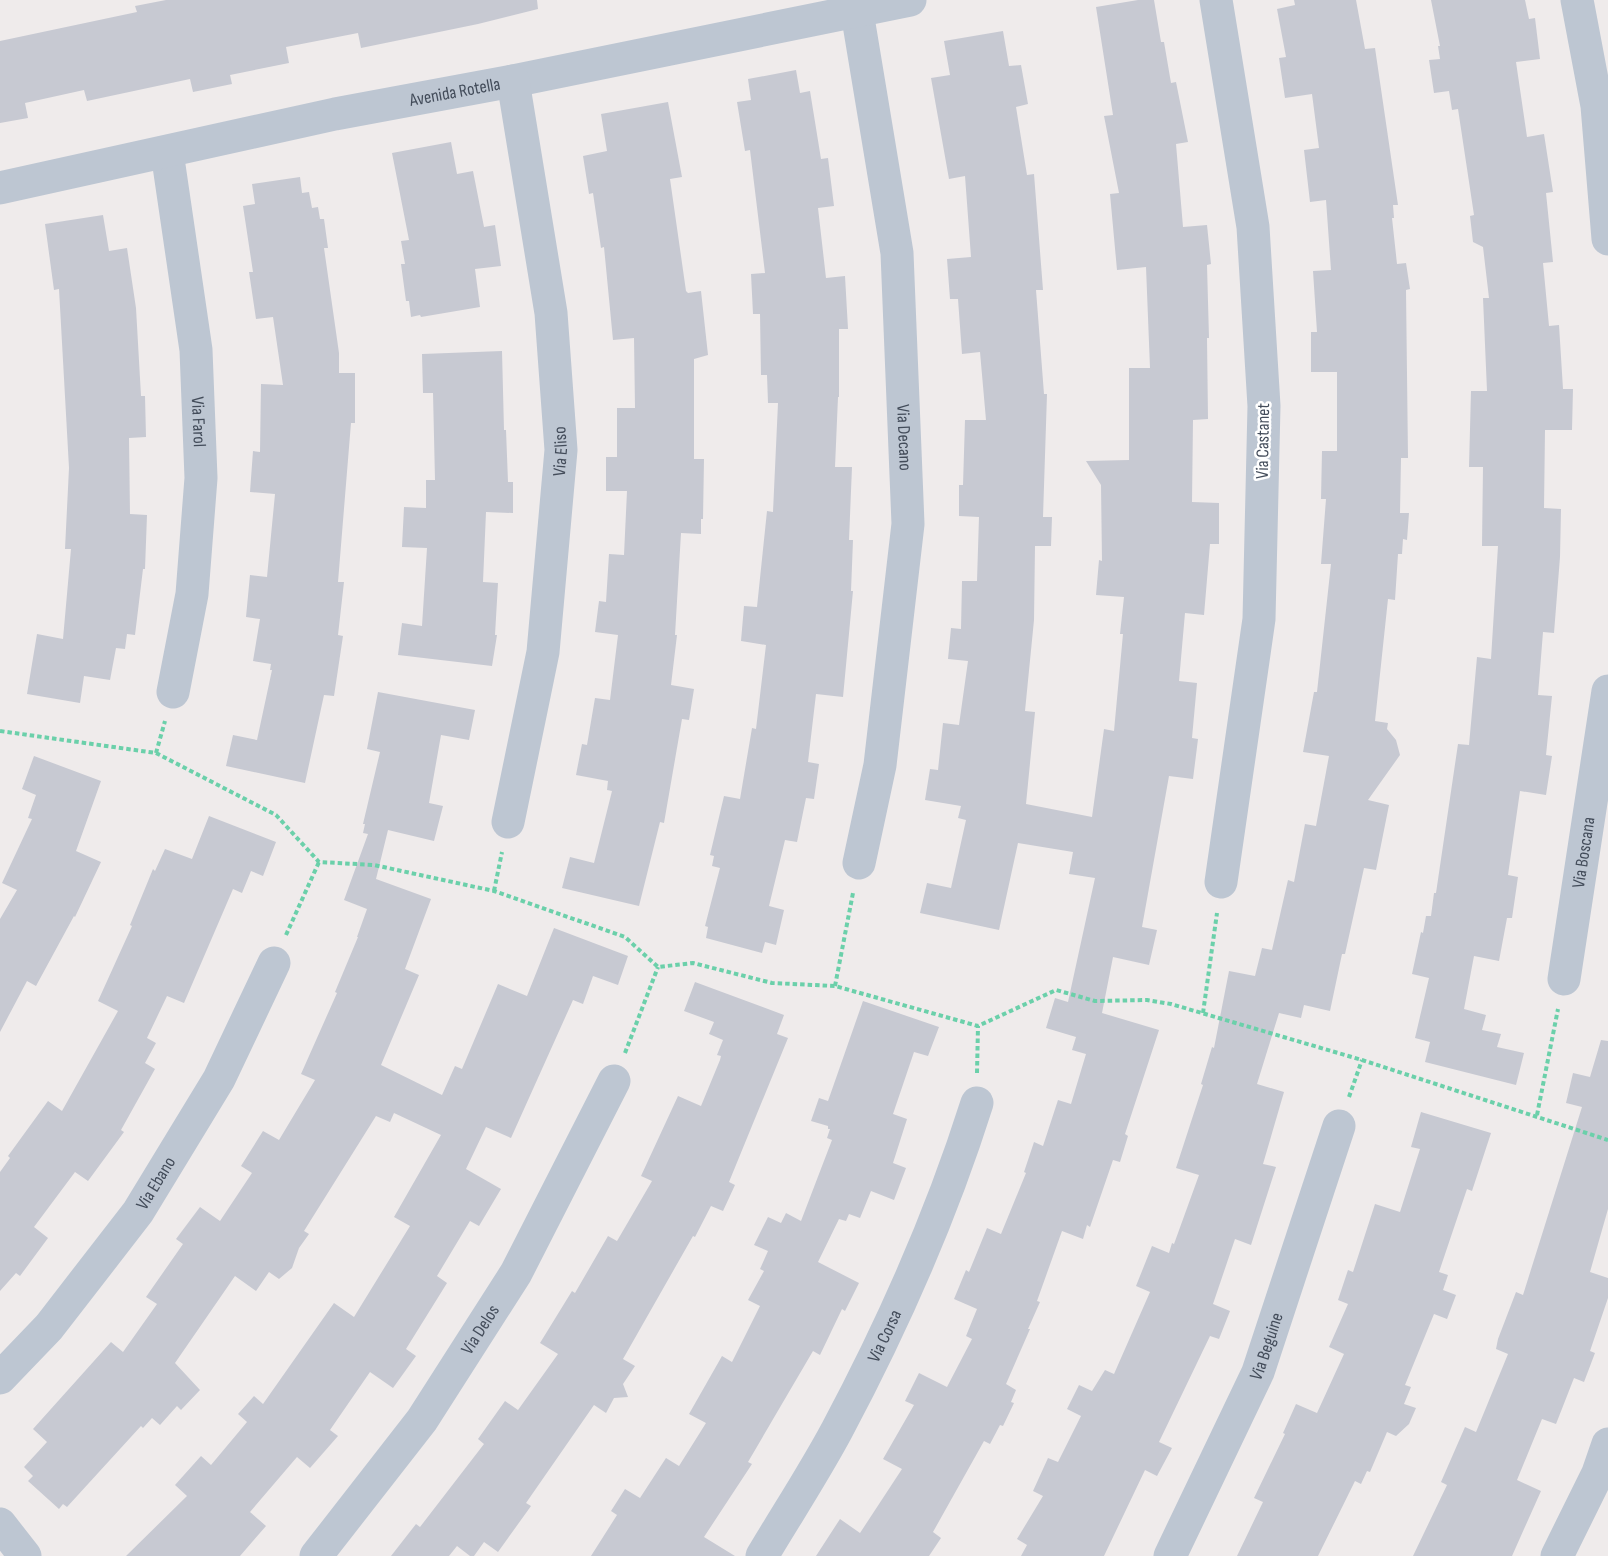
<svg xmlns="http://www.w3.org/2000/svg" width="1608" height="1556" font-family="'Sofia Sans Condensed',sans-serif">
  <style>
    .building { fill: #c7c9d2 }
    .lines { fill: none; stroke-linecap: round; stroke-linejoin: round }
    .path { stroke: #6bd0aa; stroke-width: 4; stroke-dasharray: 4.5 3; stroke-linecap: butt }
    .minor { stroke: #bdc6d2; stroke-width: 33 }
    .labels { text-anchor: middle; dominant-baseline: central; stroke-width: 5; stroke-linejoin: round; paint-order: stroke }
    .street-label { font-size: 18px; fill: #434c5a; stroke: #fff }
  </style>
  <rect width="100%" height="100%" fill="#efebeb"/>
  <g class="building">
    <polygon points="166,0 537,0 538,9 478,24 361,48 358,33 286,47 289,63 230,75 232,84 193,92 190,79 87,101 84,90 25,103 28,118 0,123 0,41 137,12 135,6"/>
    <polygon points="1138,0 1154,0 1161,42 1164,42 1171,83 1176,82 1188,142 1176,144 1183,227 1207,225 1211,264 1207,265 1209,338 1207,338 1208,419 1193,420 1192,502 1219,503 1219,544 1210,544 1204,615 1185,613 1179,681 1197,683 1192,738 1198,739 1193,779 1169,776 1142,927 1157,930 1149,965 1113,957 1102,1013 1159,1030 1125,1134 1128,1136 1120,1162 1113,1160 1090,1227 1087,1225 1083,1239 1062,1231 1037,1301 1040,1302 1028,1329 1030,1329 1006,1384 1016,1390 1011,1402 1014,1403 1003,1426 1000,1425 990,1444 984,1441 933,1532 941,1538 929,1556 816,1556 840,1519 860,1533 902,1469 883,1459 914,1405 905,1401 919,1373 947,1387 972,1339 966,1336 977,1309 954,1299 966,1270 969,1272 987,1228 1001,1234 1026,1173 1024,1172 1034,1142 1043,1146 1058,1100 1071,1104 1086,1054 1072,1050 1076,1037 1046,1028 1055,998 1068,1002 1095,878 1069,874 1073,852 1018,843 999,930 920,913 927,883 951,888 966,820 958,818 961,806 925,800 930,769 938,770 943,723 959,725 968,661 948,659 951,628 961,629 962,581 977,581 979,517 959,516 959,485 963,485 965,420 986,420 980,352 962,354 958,299 950,299 947,259 971,257 965,176 949,179 931,78 950,75 944,41 1003,31 1009,66 1021,65 1028,104 1016,107 1027,175 1034,174 1043,290 1036,290 1044,394 1047,394 1043,517 1052,517 1051,546 1035,546 1034,620 1025,711 1035,712 1026,804 1092,817 1104,729 1114,731 1123,634 1120,634 1124,597 1096,595 1099,560 1102,561 1101,485 1086,461 1129,460 1129,368 1150,368 1146,267 1117,270 1110,194 1119,193 1104,116 1113,115 1096,7"/>
    <polygon points="1294,0 1356,0 1365,49 1375,48 1398,205 1393,205 1394,218 1392,218 1397,264 1406,263 1410,289 1406,290 1408,458 1401,458 1400,513 1409,513 1407,540 1403,539 1402,554 1398,554 1395,600 1388,599 1375,721 1388,723 1387,729 1396,740 1400,755 1368,800 1389,805 1376,870 1364,868 1345,954 1342,954 1330,1011 1304,1005 1301,1018 1279,1013 1257,1084 1284,1092 1263,1164 1276,1167 1251,1245 1235,1239 1213,1304 1230,1311 1219,1339 1210,1336 1159,1442 1172,1448 1157,1476 1145,1470 1104,1556 1021,1556 1027,1545 1017,1539 1043,1496 1033,1491 1048,1458 1058,1462 1081,1416 1067,1409 1079,1385 1092,1391 1105,1370 1114,1374 1150,1292 1136,1286 1152,1246 1169,1253 1172,1243 1174,1244 1199,1175 1176,1168 1203,1085 1201,1084 1212,1047 1214,1048 1229,971 1255,976 1262,948 1272,950 1288,880 1294,882 1305,824 1316,826 1329,756 1303,752 1314,692 1317,692 1331,564 1321,564 1326,499 1321,499 1322,451 1337,451 1337,372 1311,372 1311,332 1317,332 1313,271 1331,270 1326,200 1310,202 1304,150 1319,148 1312,94 1285,98 1279,58 1286,57 1277,9 1295,5"/>
    <polygon points="1431,0 1525,0 1529,19 1535,18 1540,59 1516,62 1527,137 1544,134 1553,192 1546,193 1553,262 1543,263 1549,326 1559,325 1563,389 1573,389 1572,430 1545,430 1544,508 1561,509 1560,557 1554,633 1543,632 1538,695 1552,696 1546,755 1552,756 1546,795 1520,791 1508,875 1518,877 1512,918 1507,918 1499,961 1474,956 1464,1009 1486,1015 1482,1030 1501,1034 1497,1047 1524,1053 1516,1085 1425,1062 1430,1042 1415,1038 1429,978 1412,974 1421,932 1423,933 1426,916 1431,916 1434,893 1436,893 1458,744 1469,745 1477,657 1491,659 1498,546 1482,546 1483,467 1469,467 1471,391 1487,391 1483,298 1489,298 1483,247 1473,242 1470,216 1474,215 1458,109 1452,110 1449,91 1434,93 1429,60 1440,59 1438,46 1440,46"/>
    <polygon points="796,70 800,93 810,91 821,159 828,158 834,206 818,208 826,278 845,276 848,329 839,329 839,397 838,397 835,467 852,467 849,540 853,540 851,591 853,591 843,697 816,694 808,762 819,764 814,799 806,798 797,842 785,840 769,906 784,910 776,945 765,942 762,953 706,938 708,927 705,926 720,868 712,866 714,856 710,855 724,796 740,799 752,728 756,729 766,645 741,641 744,606 757,607 767,511 773,512 778,403 768,403 767,375 761,375 760,314 753,314 751,274 765,273 750,150 745,151 737,102 751,100 748,79"/>
    <polygon points="668,102 682,177 670,179 686,291 688,293 701,291 708,355 694,359 694,459 704,459 703,519 701,519 701,534 681,533 675,635 677,635 671,685 694,689 689,720 682,719 664,823 660,822 639,906 562,888 570,857 594,863 612,791 607,790 608,781 576,775 582,744 587,745 595,698 610,700 618,635 595,632 599,601 606,602 609,554 624,555 627,491 606,491 606,457 617,457 617,408 635,408 634,338 613,340 604,247 601,248 593,193 589,194 583,156 607,151 601,114"/>
    <polygon points="451,142 457,174 473,171 484,227 495,225 501,266 475,269 480,307 421,317 420,315 411,317 409,301 406,301 401,264 405,264 401,241 409,240 392,153"/>
    <polygon points="300,177 302,193 309,192 312,208 318,207 320,219 324,219 328,248 324,248 339,353 339,373 355,373 355,423 351,423 338,582 344,582 338,635 343,636 334,696 324,695 305,783 226,766 233,735 257,740 272,670 270,670 271,664 253,661 260,619 246,617 250,575 267,577 275,494 250,492 253,451 260,452 261,384 283,385 273,317 256,319 249,272 253,272 243,206 255,204 252,184"/>
    <polygon points="103,215 109,251 127,248 136,308 141,396 145,396 146,437 129,438 130,514 147,515 145,569 143,569 135,635 127,634 125,649 116,648 110,680 84,676 80,703 27,694 37,634 63,639 71,549 65,549 69,468 59,289 54,290 45,224"/>
    <polygon points="502,351 504,430 506,430 508,482 513,482 513,513 486,512 483,582 498,583 495,635 497,635 492,666 398,655 402,623 422,626 427,548 402,547 404,507 426,508 426,480 435,480 433,393 423,393 422,354"/>
    <polygon points="378,692 475,710 469,740 441,735 429,803 443,806 434,841 388,830 376,879 431,899 405,969 419,975 381,1065 442,1095 455,1066 462,1069 498,984 527,996 554,928 628,956 618,985 593,976 583,1004 573,1000 511,1138 486,1127 466,1169 501,1189 479,1226 470,1221 437,1276 447,1283 406,1349 416,1356 393,1388 370,1372 330,1430 338,1436 310,1468 297,1457 250,1512 266,1526 240,1556 126,1556 187,1496 175,1485 201,1456 211,1465 247,1422 238,1414 254,1396 263,1404 334,1303 354,1317 410,1226 394,1217 441,1135 394,1113 390,1122 376,1116 304,1231 309,1234 299,1248 292,1268 279,1279 269,1272 256,1291 235,1276 175,1363 200,1390 181,1410 177,1406 160,1425 152,1418 143,1428 141,1426 67,1507 63,1504 59,1509 28,1481 33,1476 24,1467 47,1442 33,1429 111,1342 123,1352 157,1304 146,1297 183,1244 176,1239 200,1207 220,1221 252,1173 241,1166 263,1131 279,1140 315,1080 301,1074 337,993 335,992 358,937 357,937 367,909 344,900 368,834 363,833 365,824 363,824 380,752 367,749"/>
    <polygon points="34,756 101,781 76,851 101,862 75,917 74,916 36,986 27,981 0,1032 0,919 17,890 2,883 32,819 28,818 36,795 22,789"/>
    <polygon points="209,816 276,842 263,876 251,871 242,893 233,889 184,1003 167,996 147,1038 156,1043 145,1063 155,1069 121,1130 124,1132 88,1181 75,1172 34,1227 48,1238 20,1276 16,1273 0,1291 0,1172 10,1158 8,1156 48,1101 62,1111 118,1011 98,1001 132,926 130,925 153,869 155,871 165,849 192,859"/>
    <polygon points="695,982 784,1015 777,1034 788,1038 729,1182 735,1185 723,1211 711,1206 695,1237 693,1236 623,1359 635,1366 623,1384 628,1397 614,1398 606,1413 594,1405 526,1503 531,1506 498,1552 484,1542 474,1556 470,1556 457,1546 449,1556 391,1556 416,1524 420,1527 484,1444 478,1439 505,1401 518,1410 558,1354 540,1343 572,1291 575,1293 608,1236 617,1241 652,1181 641,1176 678,1096 701,1106 720,1060 721,1056 717,1055 723,1040 709,1034 714,1022 684,1011"/>
    <polygon points="863,1001 939,1027 928,1056 914,1052 893,1114 907,1119 893,1163 906,1168 894,1200 871,1191 860,1218 849,1214 846,1221 839,1219 818,1262 859,1283 845,1311 842,1309 820,1355 813,1351 748,1462 752,1464 704,1537 735,1556 591,1556 617,1515 611,1511 625,1489 640,1498 666,1458 679,1466 706,1423 689,1414 722,1356 732,1362 760,1306 748,1300 764,1271 760,1269 768,1251 754,1245 768,1217 781,1223 786,1213 801,1221 832,1140 827,1138 830,1129 828,1129 828,1126 811,1121 819,1098 828,1101"/>
    <polygon points="1601,1040 1608,1041 1608,1209 1590,1272 1608,1278 1608,1298 1590,1351 1595,1353 1584,1382 1574,1378 1556,1424 1542,1419 1517,1480 1541,1491 1512,1556 1413,1556 1447,1485 1441,1482 1465,1427 1476,1432 1508,1354 1496,1349 1498,1339 1516,1292 1523,1295 1582,1107 1566,1103 1573,1073 1590,1077"/>
    <polygon points="1421,1112 1491,1133 1472,1191 1467,1189 1439,1272 1448,1275 1443,1290 1456,1295 1447,1319 1434,1314 1405,1385 1411,1387 1404,1404 1416,1408 1409,1424 1396,1436 1387,1432 1370,1472 1367,1471 1361,1484 1355,1481 1318,1556 1237,1556 1263,1502 1254,1498 1285,1434 1283,1433 1296,1404 1317,1413 1344,1354 1329,1347 1348,1304 1338,1300 1348,1270 1353,1272 1375,1204 1400,1212 1420,1149 1411,1147"/>
  </g>
  <g class="lines">
    <g class="path">
      <polyline points="0,731 156,753 276,815 319,862 374,865 494,891 625,937 658,967 693,963 772,983 835,986 978,1026 1056,990 1095,1001 1147,1000 1171,1004 1362,1060 1608,1140"/>
      <polyline points="156,753 165,721"/>
      <polyline points="494,891 502,852"/>
      <polyline points="286,935 319,862"/>
      <polyline points="835,986 853,893"/>
      <polyline points="1203,1013 1217,913"/>
      <polyline points="625,1053 658,967"/>
      <polyline points="977,1073 978,1026"/>
      <polyline points="1349,1097 1362,1060"/>
      <polyline points="1537,1115 1558,1009"/>
    </g>
    <g class="minor">
      <polyline points="1216,0 1253,227 1264,406 1259,619 1221,882"/>
      <polyline points="1577,0 1597,106 1608,239"/>
      <path id="s1" d="M857,12l40,241 11,271 -28,241 -21,98"/>
      <path id="s2" d="M167,152l29,198 5,128 -9,116 -19,98"/>
      <path id="s3" d="M0,188l335,-74 178,-33 397,-81"/>
      <path id="s4" d="M508,822l35,-170 18,-202 -10,-137 -38,-232"/>
      <path id="s5" d="M1564,979l44,-288"/>
      <path id="s6" d="M0,1378l49,-51 89,-115 81,-133 55,-116"/>
      <polyline points="0,1524 25,1556"/>
      <path id="s7" d="M316,1556l106,-136 94,-147 98,-192"/>
      <path id="s8" d="M762,1556c25,-42 52,-83 75,-126 56,-105 104,-213 140,-327"/>
      <path id="s9" d="M1170,1556l88,-184 81,-246"/>
      <polyline points="1557,1556 1598,1473 1608,1444"/>
    </g>
  </g>
  <g class="labels">
    <g class="street-label">
      <text stroke="none"><textPath href="#s3" startOffset="465">Avenida Rotella</textPath></text>
      <text stroke="none"><textPath href="#s2" startOffset="272">Via Farol</textPath></text>
      <text stroke="none"><textPath href="#s1" startOffset="429">Via Decano</textPath></text>
      <text transform="translate(1263 441) rotate(-89)">Via Castanet</text>
      <text stroke="none"><textPath href="#s4" startOffset="375">Via Eliso</textPath></text>
      <text stroke="none"><textPath href="#s5" startOffset="128">Via Boscana</textPath></text>
      <text stroke="none"><textPath href="#s6" startOffset="250">Via Ebano</textPath></text>
      <text stroke="none"><textPath href="#s7" startOffset="280">Via Delos</textPath></text>
      <text stroke="none"><textPath href="#s8" startOffset="252">Via Corsa</textPath></text>
      <text stroke="none"><textPath href="#s9" startOffset="231">Via Beguine</textPath></text>
    </g>
  </g>
</svg>
